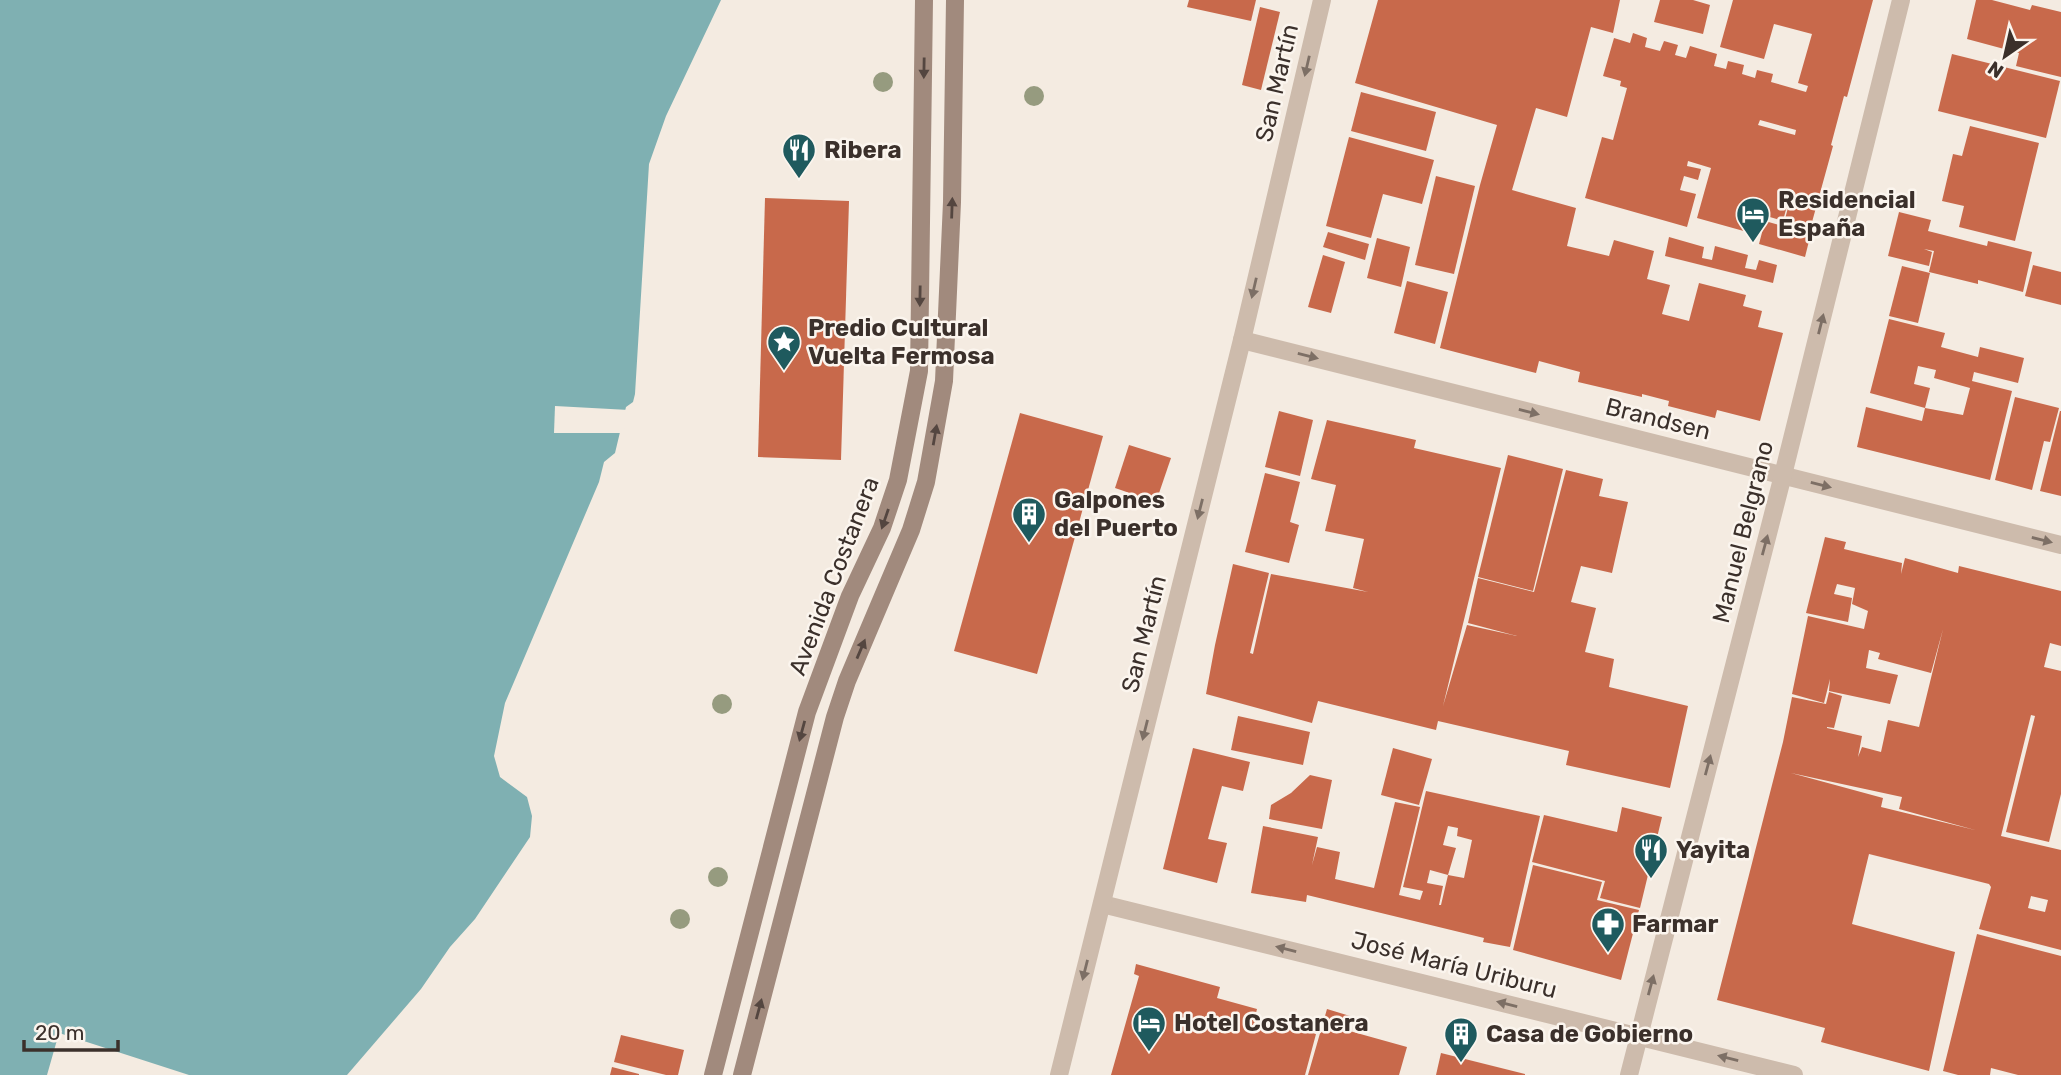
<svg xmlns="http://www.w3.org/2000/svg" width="2061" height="1075" font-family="Rubik,sans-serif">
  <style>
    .water { fill: #7fb0b2 }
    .pier { fill: #f4ebe1 }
    .building { fill: #c8694b; fill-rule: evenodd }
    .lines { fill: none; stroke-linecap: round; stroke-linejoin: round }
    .street { stroke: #cdbbac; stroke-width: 18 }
    .secondary { stroke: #a18a7d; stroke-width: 18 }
    .tree { fill: #969b7f }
    .oneway { fill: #7d6f65 }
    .oneway2 { fill: #544640 }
    .labels { text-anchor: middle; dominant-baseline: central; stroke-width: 5; stroke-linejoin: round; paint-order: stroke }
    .street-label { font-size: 24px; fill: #3b302b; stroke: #fbf5ee }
    .poi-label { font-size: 24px; font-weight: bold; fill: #3b302b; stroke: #fbf5ee; text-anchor: start }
  </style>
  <rect width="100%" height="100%" fill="#f4ebe1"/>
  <polygon class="water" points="0,0 721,0 666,116 649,164 635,394 633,402 626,407 615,453 604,462 599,482 505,703 494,756 500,777 527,797 532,816 530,837 475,919 450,947 421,989 347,1075 189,1075 59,1033 47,1075 0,1075"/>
  <polygon class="pier" points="555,406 629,410 623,433 554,433"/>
  <g class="building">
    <polygon points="1189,0 1256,0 1251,21 1187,7"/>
    <polygon points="1378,0 1620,0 1613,33 1591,27 1567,117 1536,108 1512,190 1576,208 1567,246 1609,256 1614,240 1654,251 1647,279 1670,285 1662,314 1689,321 1699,283 1746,295 1743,306 1762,311 1758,327 1783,333 1760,421 1717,410 1715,418 1668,406 1669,401 1642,394 1642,397 1578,382 1580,372 1539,361 1536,373 1440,348 1480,185 1497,125 1355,83"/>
    <polygon points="1660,0 1693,0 1710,5 1703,34 1654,22"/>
    <path d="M1733,0h140l-26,97 -3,-1 -13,49 2,1 -24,87h2l-6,24 -46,-13 6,-23 18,5 10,-36h-2l-8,31 -20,-6 -5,20 -61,-17 14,-50 -23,-7 -1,5 14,3 -3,11 -14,-4 -4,14 16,4 -9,33 -102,-29 17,-61 11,3 14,-52 -7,-2 1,-5 -18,-5 11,-38 16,5 3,-10 14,5 -2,9 15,4 4,-10 14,4 -3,10 11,3 4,-12 27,8 -3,12 12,3 2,-8 16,4 -2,9 13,4 2,-8 16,4 -2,8 35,10 2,-6 -10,-3 14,-49 -38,-10 -10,35 -44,-12zM1760,120l36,10 -1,5 -37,-10z"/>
    <polygon points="1976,0 1992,0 2030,10 2032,5 2061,12 2061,77 2016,66 2019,53 1967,39"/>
    <polygon points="1260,7 1280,12 1261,90 1242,85"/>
    <polygon points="1952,54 2060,81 2046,138 1938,111"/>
    <polygon points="1361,92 1436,112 1426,151 1351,131"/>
    <polygon points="1970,126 2039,143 2015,241 1959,227 1964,206 1942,201 1953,154 1962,156"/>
    <polygon points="1349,137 1434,160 1422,204 1383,194 1371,238 1326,226"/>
    <polygon points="1436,176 1475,186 1454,274 1415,265"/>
    <polygon points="765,198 849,201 841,460 758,457"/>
    <polygon points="1899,212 1931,220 1928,231 1987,246 1988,241 2032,252 2023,292 1978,280 1978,284 1929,272 1934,251 1924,249 1932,252 1929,266 1888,256"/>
    <polygon points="1328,232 1369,244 1365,260 1323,247"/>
    <polygon points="1669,237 1704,247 1702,258 1712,260 1715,246 1748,255 1745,268 1756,270 1759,260 1777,265 1773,283 1665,256"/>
    <polygon points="1377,238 1410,247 1401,287 1367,278"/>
    <polygon points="1323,255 1345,262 1331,313 1308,307"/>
    <polygon points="2033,265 2061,272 2061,305 2025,296"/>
    <polygon points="1902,266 1930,273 1918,323 1889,316"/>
    <polygon points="1407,281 1448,292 1435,344 1394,333"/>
    <polygon points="1889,319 1945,333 1941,347 1978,357 1980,347 2024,358 2018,383 1974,372 1972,381 2012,391 1990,480 1857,447 1866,407 1922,421 1925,408 1963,415 1970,388 1934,378 1936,370 1918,366 1914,384 1930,388 1925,408 1870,393"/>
    <polygon points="2015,397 2059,408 2050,442 2044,441 2032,490 1995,480"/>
    <polygon points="1279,411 1313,420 1300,476 1265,467"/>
    <polygon points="2060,411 2061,411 2061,496 2040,491"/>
    <polygon points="1020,413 1103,436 1037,674 954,651"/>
    <polygon points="1327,420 1416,440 1414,448 1501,468 1443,706 1467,625 1517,636 1468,623 1478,578 1534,592 1566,470 1603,479 1599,496 1628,502 1612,573 1581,566 1571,602 1596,608 1585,652 1614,659 1609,687 1688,706 1670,788 1566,765 1569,751 1438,721 1436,730 1318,701 1312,723 1206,694 1215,645 1233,564 1269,573 1250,653 1253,654 1271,574 1368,592 1353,588 1364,539 1325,531 1336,485 1311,479"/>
    <polygon points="1129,445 1171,458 1156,502 1115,488"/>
    <polygon points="1508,455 1563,469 1533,591 1478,577"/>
    <polygon points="1265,473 1300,482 1290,522 1299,525 1289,563 1245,552"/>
    <path d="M1825,537l21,5 -2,7 58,14 -1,11 4,-16 53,15 1,-7 102,25v55l-11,-3 -6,24 17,4v123l-12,48 -43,-10 29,-116 -4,-1 -30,121 60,14v100l-82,-21 12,-42 -2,-3 -120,-30 -17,70 103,28 -26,119 -108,-29 4,-14 -108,-28 66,-258 9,-45 34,7 3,-12 13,4 -8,32 -7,-1v1l35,8 -4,21 4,-10 19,5 7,-32 31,7 24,-98 -12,44 -53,-14 2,-6 -11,-3 -3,18 32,7 -8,29 -61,-13 1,-12 -6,24 -32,-9 16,-78 56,13 4,-18 -16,-7 3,-16 -18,-4 -3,10 18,4 -4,24 -42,-9zM1791,773l111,24 -3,12 76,21 -94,-23 2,-9zM2031,896l17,4 -3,12 -17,-4z"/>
    <polygon points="1238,716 1310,732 1303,765 1231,750"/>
    <polygon points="1193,748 1250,762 1243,791 1222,786 1208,839 1227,843 1217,883 1163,869"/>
    <polygon points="1393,748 1432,759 1419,805 1381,795"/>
    <polygon points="1310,775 1332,780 1322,829 1269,819 1271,805 1291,793"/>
    <path d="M1426,791l114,25 -30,131 -27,-5 1,-4 -177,-43 -1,7 -55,-9 12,-67 55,11 -6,28 5,-18 23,5 -5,27 39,9 21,-86 25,5 -21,88 21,5 3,-9 -20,-4zM1448,826l10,2 -1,8 15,4 -8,38 -16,-3 -7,30h-2l4,-19 -16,-3 3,-13 18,5 8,-27 -13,-3z"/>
    <polygon points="1622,807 1662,817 1640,908 1600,898 1605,881 1532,862 1544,815 1617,832"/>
    <polygon points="1533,865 1602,882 1597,900 1639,910 1621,980 1513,950"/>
    <polygon points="1977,934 2061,956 2061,1075 2018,1075 1991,1068 1990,1075 1958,1075 1943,1071"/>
    <polygon points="1136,964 1220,987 1217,998 1257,1009 1255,1017 1316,1034 1305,1075 1111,1075 1139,976 1134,974"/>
    <polygon points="1327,1009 1350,1016 1346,1030 1407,1047 1399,1075 1308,1075"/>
    <polygon points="621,1035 684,1050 678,1075 666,1075 614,1062"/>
    <polygon points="1441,1053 1525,1074 1525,1075 1436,1075"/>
    <polygon points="612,1067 639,1074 639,1075 610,1075"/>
  </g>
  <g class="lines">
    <g class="street">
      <polyline points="1242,340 2061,545"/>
      <polyline points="1102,904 1794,1075"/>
      <polyline points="1059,1075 1242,340 1322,0"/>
      <polyline points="1629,1075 1783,475 1901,0"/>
    </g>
    <g class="secondary">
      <polyline points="713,1075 807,712 850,596 882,528 898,480 919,371 924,0"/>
      <polyline points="742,1075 835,717 847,681 911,530 926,482 944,381 952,202 955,0"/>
    </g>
  </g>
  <g class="tree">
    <circle cx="883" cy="82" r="10"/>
    <circle cx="1034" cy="96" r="10"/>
    <circle cx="722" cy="704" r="10"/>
    <circle cx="718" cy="877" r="10"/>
    <circle cx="680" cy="919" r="10"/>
  </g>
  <defs><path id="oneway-solid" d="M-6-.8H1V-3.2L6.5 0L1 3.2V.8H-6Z" transform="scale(1.75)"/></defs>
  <g class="oneway">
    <use href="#oneway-solid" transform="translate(1307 66) rotate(103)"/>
    <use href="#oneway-solid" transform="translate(1254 288) rotate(103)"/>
    <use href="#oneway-solid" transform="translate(1821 324) rotate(-76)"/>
    <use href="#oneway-solid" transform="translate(1308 356) rotate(14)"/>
    <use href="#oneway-solid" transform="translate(1529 412) rotate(14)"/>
    <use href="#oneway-solid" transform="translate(1821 485) rotate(14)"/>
    <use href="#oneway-solid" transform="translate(1200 509) rotate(104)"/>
    <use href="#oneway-solid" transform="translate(2042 540) rotate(14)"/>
    <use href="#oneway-solid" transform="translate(1765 545) rotate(-75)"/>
    <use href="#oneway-solid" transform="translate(1145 730) rotate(104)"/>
    <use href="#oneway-solid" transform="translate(1708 765) rotate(-75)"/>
    <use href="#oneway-solid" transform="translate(1286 949) rotate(-166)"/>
    <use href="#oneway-solid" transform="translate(1085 970) rotate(104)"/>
    <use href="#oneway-solid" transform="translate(1651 985) rotate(-75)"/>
    <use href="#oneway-solid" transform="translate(1507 1004) rotate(-166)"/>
    <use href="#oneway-solid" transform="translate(1728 1058) rotate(-166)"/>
  </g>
  <g class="oneway2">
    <use href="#oneway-solid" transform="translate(924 68) rotate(91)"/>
    <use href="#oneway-solid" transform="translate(952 208) rotate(-88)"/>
    <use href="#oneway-solid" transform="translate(920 296) rotate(91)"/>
    <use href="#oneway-solid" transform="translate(935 435) rotate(-80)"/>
    <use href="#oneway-solid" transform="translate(885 519) rotate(109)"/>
    <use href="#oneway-solid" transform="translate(861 649) rotate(-67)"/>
    <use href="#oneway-solid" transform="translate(802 731) rotate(105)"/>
    <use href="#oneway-solid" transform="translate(759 1009) rotate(-75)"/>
  </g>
  <defs>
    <g id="restaurant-pin" transform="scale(1.75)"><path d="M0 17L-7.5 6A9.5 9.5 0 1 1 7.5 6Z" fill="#1f5a5e" stroke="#fbf5ee"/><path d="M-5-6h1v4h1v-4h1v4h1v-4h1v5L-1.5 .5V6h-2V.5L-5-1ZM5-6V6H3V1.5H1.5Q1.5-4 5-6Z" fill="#fff"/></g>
    <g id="hotel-pin" transform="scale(1.75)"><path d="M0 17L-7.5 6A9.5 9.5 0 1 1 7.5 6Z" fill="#1f5a5e" stroke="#fbf5ee"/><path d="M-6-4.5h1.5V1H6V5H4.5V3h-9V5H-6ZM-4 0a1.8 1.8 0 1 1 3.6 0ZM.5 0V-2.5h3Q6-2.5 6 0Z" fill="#fff"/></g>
    <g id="sight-pin" transform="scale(1.75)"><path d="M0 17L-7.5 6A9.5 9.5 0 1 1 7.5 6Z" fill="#1f5a5e" stroke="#fbf5ee"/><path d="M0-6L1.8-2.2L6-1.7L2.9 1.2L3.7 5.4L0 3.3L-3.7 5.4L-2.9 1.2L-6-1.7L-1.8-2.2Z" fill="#fff"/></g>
    <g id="building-pin" transform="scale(1.75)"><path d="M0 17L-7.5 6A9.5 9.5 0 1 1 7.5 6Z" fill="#1f5a5e" stroke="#fbf5ee"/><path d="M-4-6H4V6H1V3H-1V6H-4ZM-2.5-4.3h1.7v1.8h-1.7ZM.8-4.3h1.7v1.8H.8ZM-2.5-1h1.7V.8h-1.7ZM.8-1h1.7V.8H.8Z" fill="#fff"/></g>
    <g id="pharmacy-pin" transform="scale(1.75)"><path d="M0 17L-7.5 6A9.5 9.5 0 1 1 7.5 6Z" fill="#1f5a5e" stroke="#fbf5ee"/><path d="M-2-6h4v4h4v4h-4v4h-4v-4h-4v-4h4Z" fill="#fff"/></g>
  </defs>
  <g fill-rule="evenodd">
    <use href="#restaurant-pin" x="799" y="150"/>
    <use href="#hotel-pin" x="1753" y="214"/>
    <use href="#sight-pin" x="784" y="342"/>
    <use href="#building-pin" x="1029" y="514"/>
    <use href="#restaurant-pin" x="1651" y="850"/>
    <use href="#pharmacy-pin" x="1608" y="924"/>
    <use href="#hotel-pin" x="1149" y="1023"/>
    <use href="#building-pin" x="1461" y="1034"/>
  </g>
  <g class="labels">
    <g class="street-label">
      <text transform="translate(1277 83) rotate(-77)">San Martín</text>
      <text transform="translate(1658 419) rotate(14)">Brandsen</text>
      <text transform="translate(1743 532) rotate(-76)">Manuel Belgrano</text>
      <text transform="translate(834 576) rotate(-69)">Avenida Costanera</text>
      <text transform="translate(1144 634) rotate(-76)">San Martín</text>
      <text transform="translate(1454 965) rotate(14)">José María Uriburu</text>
    </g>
    <g class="poi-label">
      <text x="824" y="150">Ribera</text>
      <text x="1778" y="200">Residencial<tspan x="1778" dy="28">España</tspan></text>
      <text x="808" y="328">Predio Cultural<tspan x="808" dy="28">Vuelta Fermosa</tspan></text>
      <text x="1054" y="500">Galpones<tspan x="1054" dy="28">del Puerto</tspan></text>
      <text x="1676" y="850">Yayita</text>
      <text x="1632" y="924">Farmar</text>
      <text x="1174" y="1023">Hotel Costanera</text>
      <text x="1486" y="1034">Casa de Gobierno</text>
    </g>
  </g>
  <g transform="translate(2005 56) rotate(214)" stroke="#fbf5ee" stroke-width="5" paint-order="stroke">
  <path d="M0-5L12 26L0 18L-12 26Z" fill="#3b302b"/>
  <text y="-10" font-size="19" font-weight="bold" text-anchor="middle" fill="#3b302b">N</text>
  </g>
  <path d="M24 1040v10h94v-10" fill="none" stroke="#3b302b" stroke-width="3.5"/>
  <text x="35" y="1040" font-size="21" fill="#3b302b" stroke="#fbf5ee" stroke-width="5" paint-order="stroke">20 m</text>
</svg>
